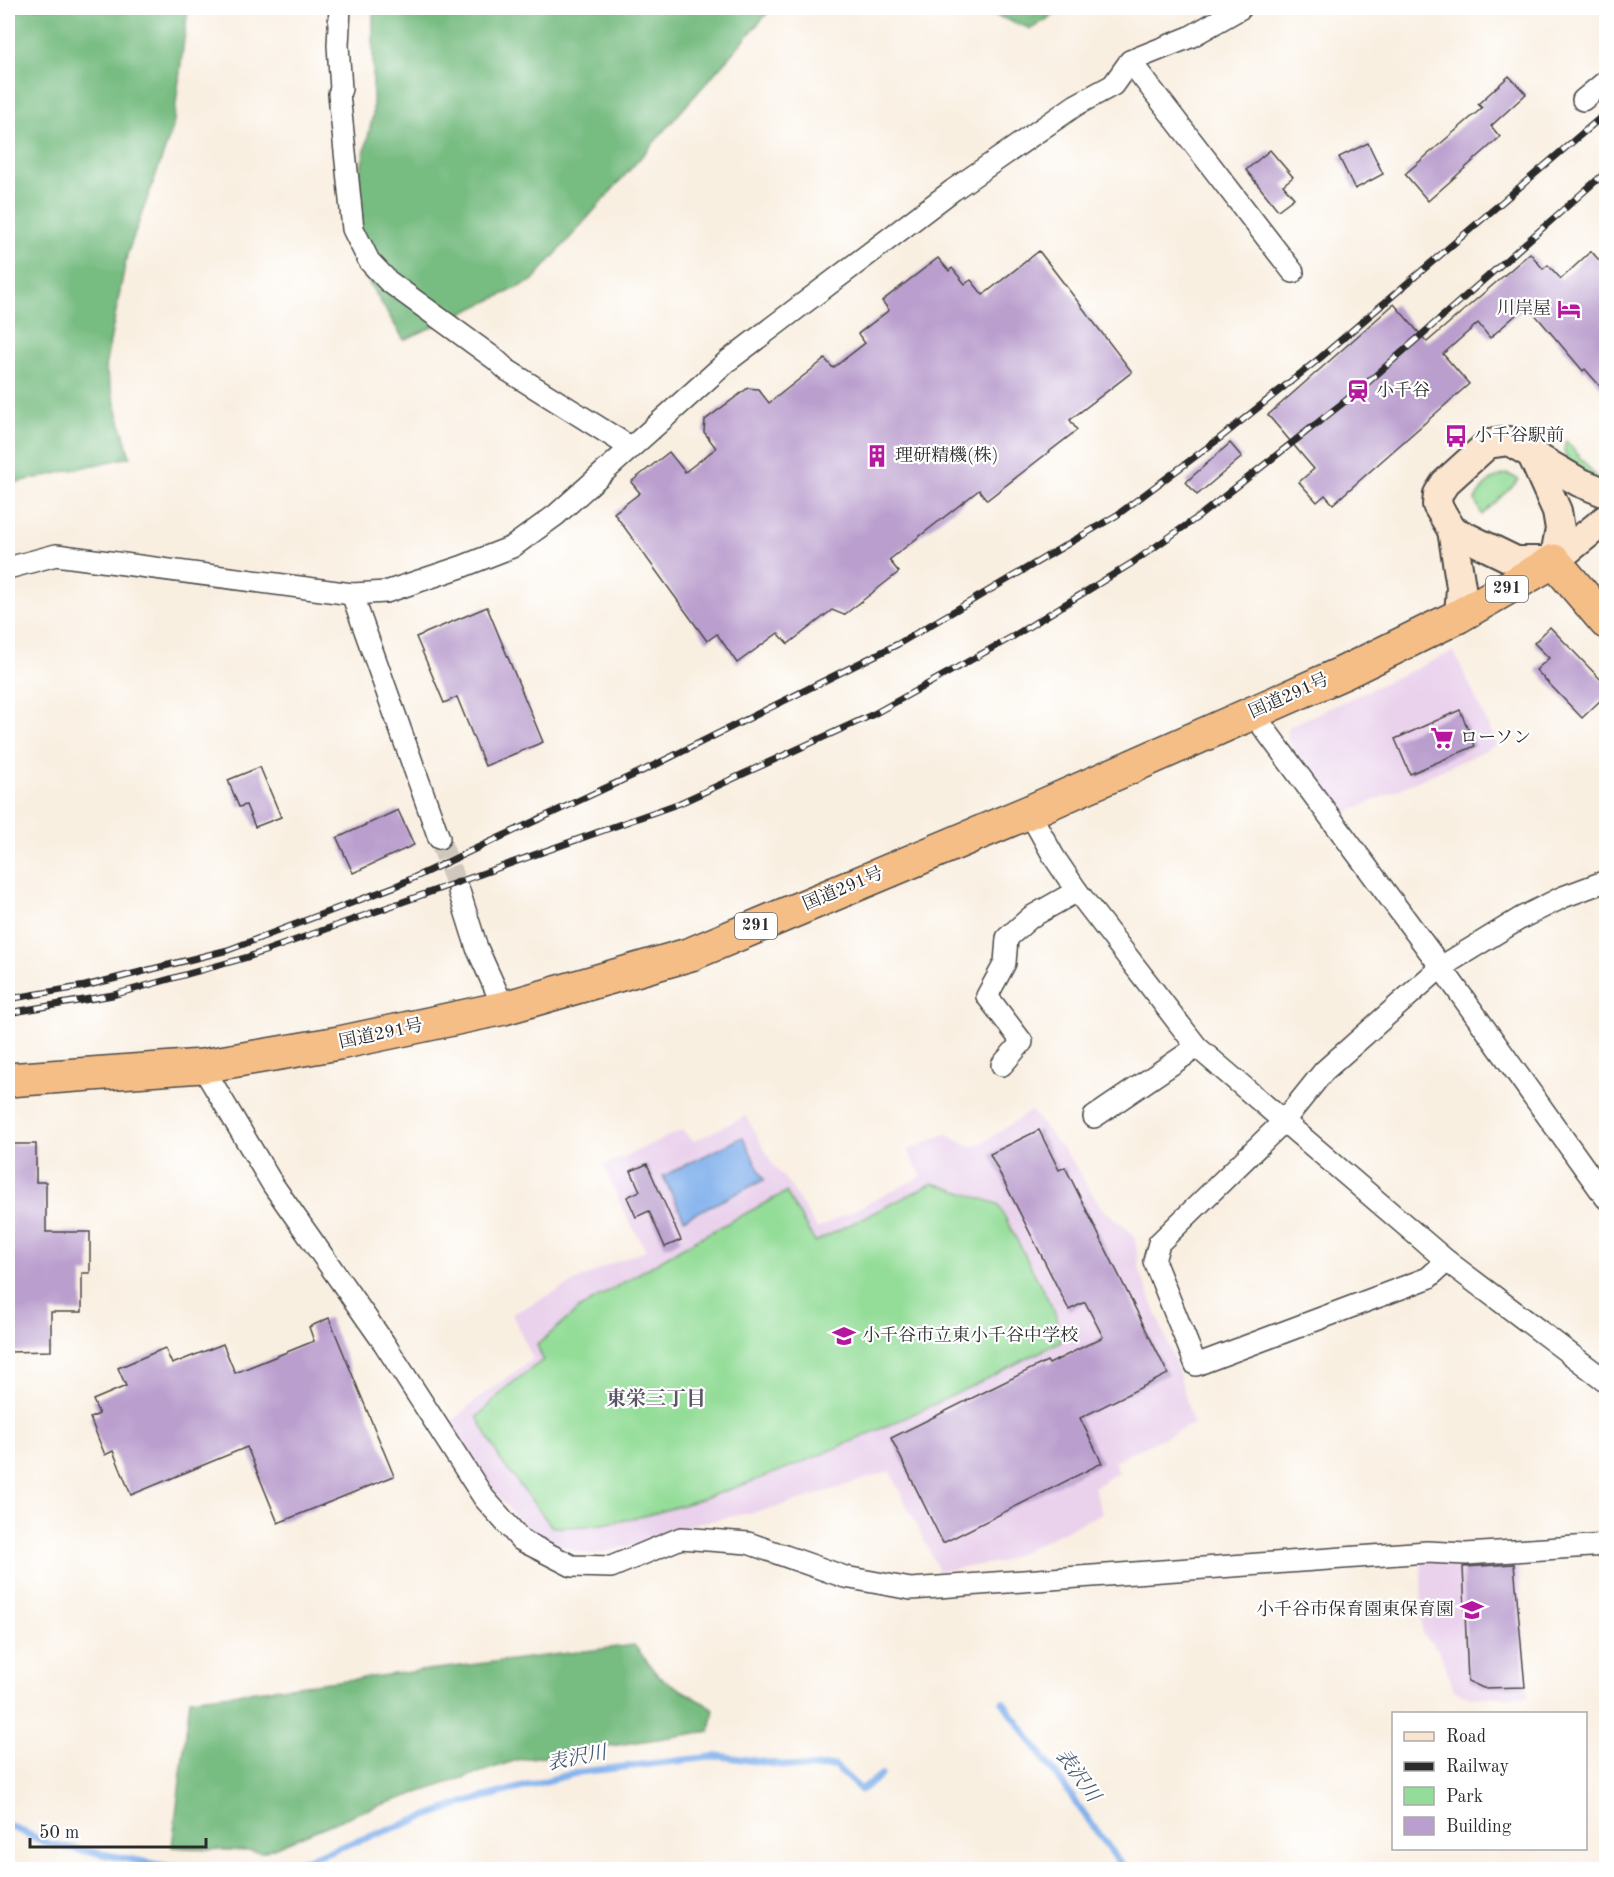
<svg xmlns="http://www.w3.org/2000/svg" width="1614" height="1877" font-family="'Old Standard TT','Noto Serif JP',serif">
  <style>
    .built { fill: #ead1ec }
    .green { fill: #94dd99; stroke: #608462; stroke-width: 1.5 }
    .forest { fill: #77bc81; stroke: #517456; stroke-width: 1.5 }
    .water { fill: #82b1ec; stroke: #566e8c; stroke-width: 1.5 }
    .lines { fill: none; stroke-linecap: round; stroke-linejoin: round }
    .stream { stroke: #82b1ec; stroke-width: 7 }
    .building { fill: #ba9ecd }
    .street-tunnel { stroke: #d0c8bd; stroke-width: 21; stroke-dasharray: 21 10; stroke-linecap: butt }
    .street-casing { stroke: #4a4846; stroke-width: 24 }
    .secondary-casing { stroke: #4a4846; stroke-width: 32 }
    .highway-casing { stroke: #4a4846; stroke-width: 36 }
    .street { stroke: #fff; stroke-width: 21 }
    .secondary { stroke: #fbe5cf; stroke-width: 28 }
    .highway { stroke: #f6be87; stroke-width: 33 }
    .rail-casing { stroke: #2b2b2b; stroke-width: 7 }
    .rail { stroke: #fff; stroke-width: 4.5; stroke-dasharray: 14; stroke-linecap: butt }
    .labels { text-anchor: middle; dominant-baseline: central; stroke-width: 4.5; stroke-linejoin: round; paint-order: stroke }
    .shield { fill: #fff; stroke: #6b6b6b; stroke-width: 1.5 }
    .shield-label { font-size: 16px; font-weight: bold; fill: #2b2b2b }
    .poi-label { font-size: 18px; fill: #2b2b2b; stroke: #fff; text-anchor: start }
    .street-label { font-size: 18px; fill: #2b2b2b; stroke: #fff }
    .neighbourhood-label { font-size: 20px; font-weight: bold; fill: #5d5364; stroke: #fff }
    .water-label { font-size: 20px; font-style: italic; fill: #495a6f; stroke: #fff }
  </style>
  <rect width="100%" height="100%" fill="#fff"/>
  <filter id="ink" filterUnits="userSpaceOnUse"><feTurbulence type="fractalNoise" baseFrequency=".0167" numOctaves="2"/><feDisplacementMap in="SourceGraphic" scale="12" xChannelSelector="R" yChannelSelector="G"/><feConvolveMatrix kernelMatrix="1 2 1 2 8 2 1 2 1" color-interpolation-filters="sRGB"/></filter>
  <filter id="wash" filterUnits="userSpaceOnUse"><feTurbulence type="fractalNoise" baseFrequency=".008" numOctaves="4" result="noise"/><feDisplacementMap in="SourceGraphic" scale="24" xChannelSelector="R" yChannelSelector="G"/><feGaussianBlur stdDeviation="1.35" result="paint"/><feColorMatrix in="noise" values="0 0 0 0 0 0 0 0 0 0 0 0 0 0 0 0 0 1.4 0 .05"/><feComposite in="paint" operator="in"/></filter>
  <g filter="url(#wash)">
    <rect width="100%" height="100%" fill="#f9efe1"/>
    <g class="built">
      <polygon points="1454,651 1497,745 1340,816 1287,738 1288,727"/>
      <polygon points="1031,1111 1067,1154 1102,1208 1134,1235 1140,1271 1178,1370 1193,1424 1114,1461 1119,1472 1094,1487 1102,1513 1000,1562 939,1571 890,1471 775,1508 689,1525 638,1544 592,1555 549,1543 520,1523 490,1485 450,1423 481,1396 533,1359 512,1314 608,1265 646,1250 624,1212 604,1166 682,1130 694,1141 746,1116 773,1165 789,1184 817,1229 922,1176 907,1151 945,1134 970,1147 984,1142"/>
      <polygon points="1518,1554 1528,1696 1470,1698 1454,1689 1440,1652 1422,1633 1421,1556"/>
    </g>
    <g class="green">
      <path d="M1566,441l32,38c-15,-8 -41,-16 -32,-38z"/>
      <path d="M1508,474l11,6 -37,35 -7,-15c7,-14 17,-24 33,-26z"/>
      <path d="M933,1183l65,21 57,109 6,28c-107,56 -214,107 -327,147 -58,20 -120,41 -182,39l-51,-66 -24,-44 30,-30 36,-27 -6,-15 43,-37 112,-66 94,-50 29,50z"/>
    </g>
    <g class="forest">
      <polygon points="8,8 188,8 173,127 127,255 105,367 130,457 18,482 8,481"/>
      <polygon points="373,8 772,8 532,281 404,340 344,242 373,115"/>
      <polygon points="976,8 1065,8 1031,29"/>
      <polygon points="634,1645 659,1677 714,1709 710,1731 517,1760 360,1812 264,1852 172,1847 190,1699"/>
    </g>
    <polygon class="water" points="743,1137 764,1180 684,1219 663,1176"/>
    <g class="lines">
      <g class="stream">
        <polyline points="1003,1702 1125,1870"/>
        <polyline points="8,1825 49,1844 186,1870"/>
        <polyline points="277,1870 466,1802 580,1772 720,1756 804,1768 835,1766 861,1790 881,1775"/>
      </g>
    </g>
    <g id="blocks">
      <g class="building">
        <polygon points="1509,76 1526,94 1491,126 1500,137 1428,201 1405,174 1482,108 1478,104"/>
        <polygon points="1368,143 1383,174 1355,189 1339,157"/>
        <polygon points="1270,150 1293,177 1283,185 1294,198 1278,210 1246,170"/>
        <polygon points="1039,251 1132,372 1070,420 1077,430 987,500 979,490 889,560 899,572 844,615 832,610 788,644 778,633 737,663 717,634 707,641 614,513 640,493 631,482 669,452 685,472 716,448 704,432 705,420 748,388 758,389 769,403 825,359 833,368 865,343 858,334 889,310 882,301 938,258 949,271 952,268 965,284 971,280 983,295"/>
        <polygon points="1591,251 1606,268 1606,393 1585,369 1583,371 1527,305 1490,338 1478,323 1443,354 1469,384 1333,504 1325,495 1317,502 1299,482 1314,469 1268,415 1394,304 1427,342 1530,253 1543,269 1548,265 1561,279"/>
        <polygon points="1230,443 1242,457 1197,495 1186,482"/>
        <polygon points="487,607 543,742 485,766 457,697 444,703 416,637"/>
        <polygon points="1550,627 1606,685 1606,695 1582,718 1536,670 1549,658 1534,643"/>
        <polygon points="1460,710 1475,746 1410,774 1395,739"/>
        <polygon points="260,767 281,817 255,827 246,805 239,807 228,780"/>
        <polygon points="398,810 414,845 353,873 337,838"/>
        <polygon points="1039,1130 1059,1170 1065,1167 1168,1374 1080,1418 1102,1463 943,1543 891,1438 1047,1361 1049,1364 1103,1337 1085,1302 1069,1310 990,1154"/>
        <polygon points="8,1144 36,1144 36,1182 46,1182 46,1232 90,1232 90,1273 82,1273 82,1312 51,1312 51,1351 8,1352"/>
        <polygon points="647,1164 681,1240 665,1247 649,1211 636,1217 627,1197 640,1191 631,1171"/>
        <polygon points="329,1318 394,1476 278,1523 247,1447 131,1495 113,1451 105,1455 90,1418 99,1414 93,1400 126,1386 118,1368 165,1348 172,1364 223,1344 235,1373 314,1341 309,1327"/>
        <polygon points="1514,1564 1525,1687 1483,1688 1468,1681 1463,1567"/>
      </g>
    </g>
  </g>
  <g filter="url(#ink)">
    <use href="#blocks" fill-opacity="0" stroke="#4a4846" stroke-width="1.5"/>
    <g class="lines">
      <polyline class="street-tunnel" points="439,838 459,891"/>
      <g class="street-casing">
        <g id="street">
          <polyline points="340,8 338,45 341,89 339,94 353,229 369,261 388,281 495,359 507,370 630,447"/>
          <polyline points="1130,61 1293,272"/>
          <polyline points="1583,100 1606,81"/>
          <polyline points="8,568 56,555 352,594 386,592 461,567 512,547 556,515 729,360 953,190 1076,105 1113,85 1130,61 1190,37 1241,8"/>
          <polyline points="352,594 439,838"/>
          <polyline points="1252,712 1441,967 1606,1198"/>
          <polyline points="1029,812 1054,857 1077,891 1197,1047 1447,1261 1606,1381"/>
          <polyline points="459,891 477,948 504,1008"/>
          <polyline points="1002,1065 1022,1042 987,996 1005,963 1007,938 1031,917 1077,891"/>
          <polyline points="202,1066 273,1185 384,1343 484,1498 521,1540 572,1566 611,1567 681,1538 748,1543 845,1577 911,1589 1427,1552 1466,1554 1606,1545"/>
          <polyline points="1094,1117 1197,1047"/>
          <polyline points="1447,1261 1428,1278 1196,1365 1154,1261 1159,1243 1283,1122 1324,1071 1441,967 1521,918 1563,897 1606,881"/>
        </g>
      </g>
      <g class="secondary-casing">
        <g id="secondary">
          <polyline points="1531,453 1557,511 1560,529 1554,561"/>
          <polyline points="1606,493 1579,482 1509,441 1488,444 1445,483 1438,494 1437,505 1452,530 1516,561 1554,561 1606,519"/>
          <polyline points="1452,530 1461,587 1459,616"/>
        </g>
      </g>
      <g class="highway-casing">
        <polyline id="highway" points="8,1080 202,1066 339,1043 504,1008 691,954 1029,812 1343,673 1459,616 1554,561 1606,622"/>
      </g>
      <use href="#street" class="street"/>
      <use href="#secondary" class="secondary"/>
      <use href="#highway" class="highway"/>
      <g class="rail-casing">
        <g id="rail">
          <polyline points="8,999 85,986 228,950 396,886 657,764 898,644 1117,515 1220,438 1320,358 1606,113"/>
          <polyline points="8,1013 113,995 248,957 680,803 874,714 1012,637 1132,563 1198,517 1358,391 1606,172"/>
        </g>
      </g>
      <use href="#rail" class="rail"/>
    </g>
  </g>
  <defs>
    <g id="hotel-bare" transform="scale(1.8)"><path d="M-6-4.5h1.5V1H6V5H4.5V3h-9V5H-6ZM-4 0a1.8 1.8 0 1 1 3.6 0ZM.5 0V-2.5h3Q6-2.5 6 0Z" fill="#b5179e" stroke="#fff" stroke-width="2.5" paint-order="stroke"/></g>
    <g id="station-bare" transform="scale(1.8)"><path d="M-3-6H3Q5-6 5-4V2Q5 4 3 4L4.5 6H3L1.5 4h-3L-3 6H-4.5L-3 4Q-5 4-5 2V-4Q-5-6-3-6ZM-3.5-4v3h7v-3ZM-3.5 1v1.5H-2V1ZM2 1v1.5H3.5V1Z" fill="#b5179e" stroke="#fff" stroke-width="2.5" paint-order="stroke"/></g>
    <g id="bus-bare" transform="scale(1.8)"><path d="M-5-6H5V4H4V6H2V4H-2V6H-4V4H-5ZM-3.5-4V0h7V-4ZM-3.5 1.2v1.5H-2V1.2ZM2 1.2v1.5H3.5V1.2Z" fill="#b5179e" stroke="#fff" stroke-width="2.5" paint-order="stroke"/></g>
    <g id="building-bare" transform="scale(1.8)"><path d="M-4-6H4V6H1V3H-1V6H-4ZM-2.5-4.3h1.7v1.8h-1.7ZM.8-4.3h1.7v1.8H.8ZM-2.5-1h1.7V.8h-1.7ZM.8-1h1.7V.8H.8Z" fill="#b5179e" stroke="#fff" stroke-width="2.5" paint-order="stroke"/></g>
    <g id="supermarket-bare" transform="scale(1.8)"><path d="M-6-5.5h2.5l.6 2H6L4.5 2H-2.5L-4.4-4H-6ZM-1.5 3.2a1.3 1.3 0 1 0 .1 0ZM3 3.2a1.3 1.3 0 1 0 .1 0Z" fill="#b5179e" stroke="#fff" stroke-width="2.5" paint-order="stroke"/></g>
    <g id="school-bare" transform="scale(1.8)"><path d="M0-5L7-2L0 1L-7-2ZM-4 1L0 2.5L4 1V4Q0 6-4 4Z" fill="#b5179e" stroke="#fff" stroke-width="2.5" paint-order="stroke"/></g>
  </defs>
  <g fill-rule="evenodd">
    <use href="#hotel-bare" x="1569" y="309"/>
    <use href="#station-bare" x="1358" y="391"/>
    <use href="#bus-bare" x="1456" y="436"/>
    <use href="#building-bare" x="877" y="456"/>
    <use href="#supermarket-bare" x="1442" y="738"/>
    <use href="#school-bare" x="844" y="1336"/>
    <use href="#school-bare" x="1472" y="1610"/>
  </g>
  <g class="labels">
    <g class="shield">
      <rect x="1486" y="576" width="42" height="26" rx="4.5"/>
      <rect x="735" y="913" width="42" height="26" rx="4.5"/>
    </g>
    <g class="shield-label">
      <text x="1507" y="589">291</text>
      <text x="756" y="926">291</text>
    </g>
    <g class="poi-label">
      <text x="1551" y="309" text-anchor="end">川岸屋</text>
      <text x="1376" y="391">小千谷</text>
      <text x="1474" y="436">小千谷駅前</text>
      <text x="895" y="456">理研精機(株)</text>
      <text x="1460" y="738">ローソン</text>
      <text x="862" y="1336">小千谷市立東小千谷中学校</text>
      <text x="1454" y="1610" text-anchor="end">小千谷市保育園東保育園</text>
    </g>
    <g class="street-label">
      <text transform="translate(1289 696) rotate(-24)">国道291号</text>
      <text transform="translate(843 889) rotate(-23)">国道291号</text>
      <text transform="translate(381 1034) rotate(-12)">国道291号</text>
    </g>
    <g class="neighbourhood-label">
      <text x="656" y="1400">東栄三丁目</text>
    </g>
    <g class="water-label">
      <text transform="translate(577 1759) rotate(-11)">表沢川</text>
      <text transform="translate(1077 1776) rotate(54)">表沢川</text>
    </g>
  </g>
  <rect width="1614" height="1877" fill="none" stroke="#fff" stroke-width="30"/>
  <rect x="1392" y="1712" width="195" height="138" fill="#ffffff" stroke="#aaaaaa" stroke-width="1.5"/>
  <rect x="1404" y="1732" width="30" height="9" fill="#fbe5cf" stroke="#aaaaaa" stroke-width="1.5"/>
  <text x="1446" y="1742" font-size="18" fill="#2b2b2b">Road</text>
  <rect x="1404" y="1762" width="30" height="9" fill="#2b2b2b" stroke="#aaaaaa" stroke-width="1.5"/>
  <text x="1446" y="1772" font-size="18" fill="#2b2b2b">Railway</text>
  <rect x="1404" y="1787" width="30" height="18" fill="#94dd99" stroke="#aaaaaa" stroke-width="1.5"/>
  <text x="1446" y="1802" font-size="18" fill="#2b2b2b">Park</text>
  <rect x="1404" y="1817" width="30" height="18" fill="#ba9ecd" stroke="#aaaaaa" stroke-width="1.5"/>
  <text x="1446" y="1832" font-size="18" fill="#2b2b2b">Building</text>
  <path d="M30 1838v9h176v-9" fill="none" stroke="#2b2b2b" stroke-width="3"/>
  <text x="39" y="1838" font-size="18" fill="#2b2b2b" stroke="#ffffff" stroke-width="4.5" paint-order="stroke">50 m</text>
</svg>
